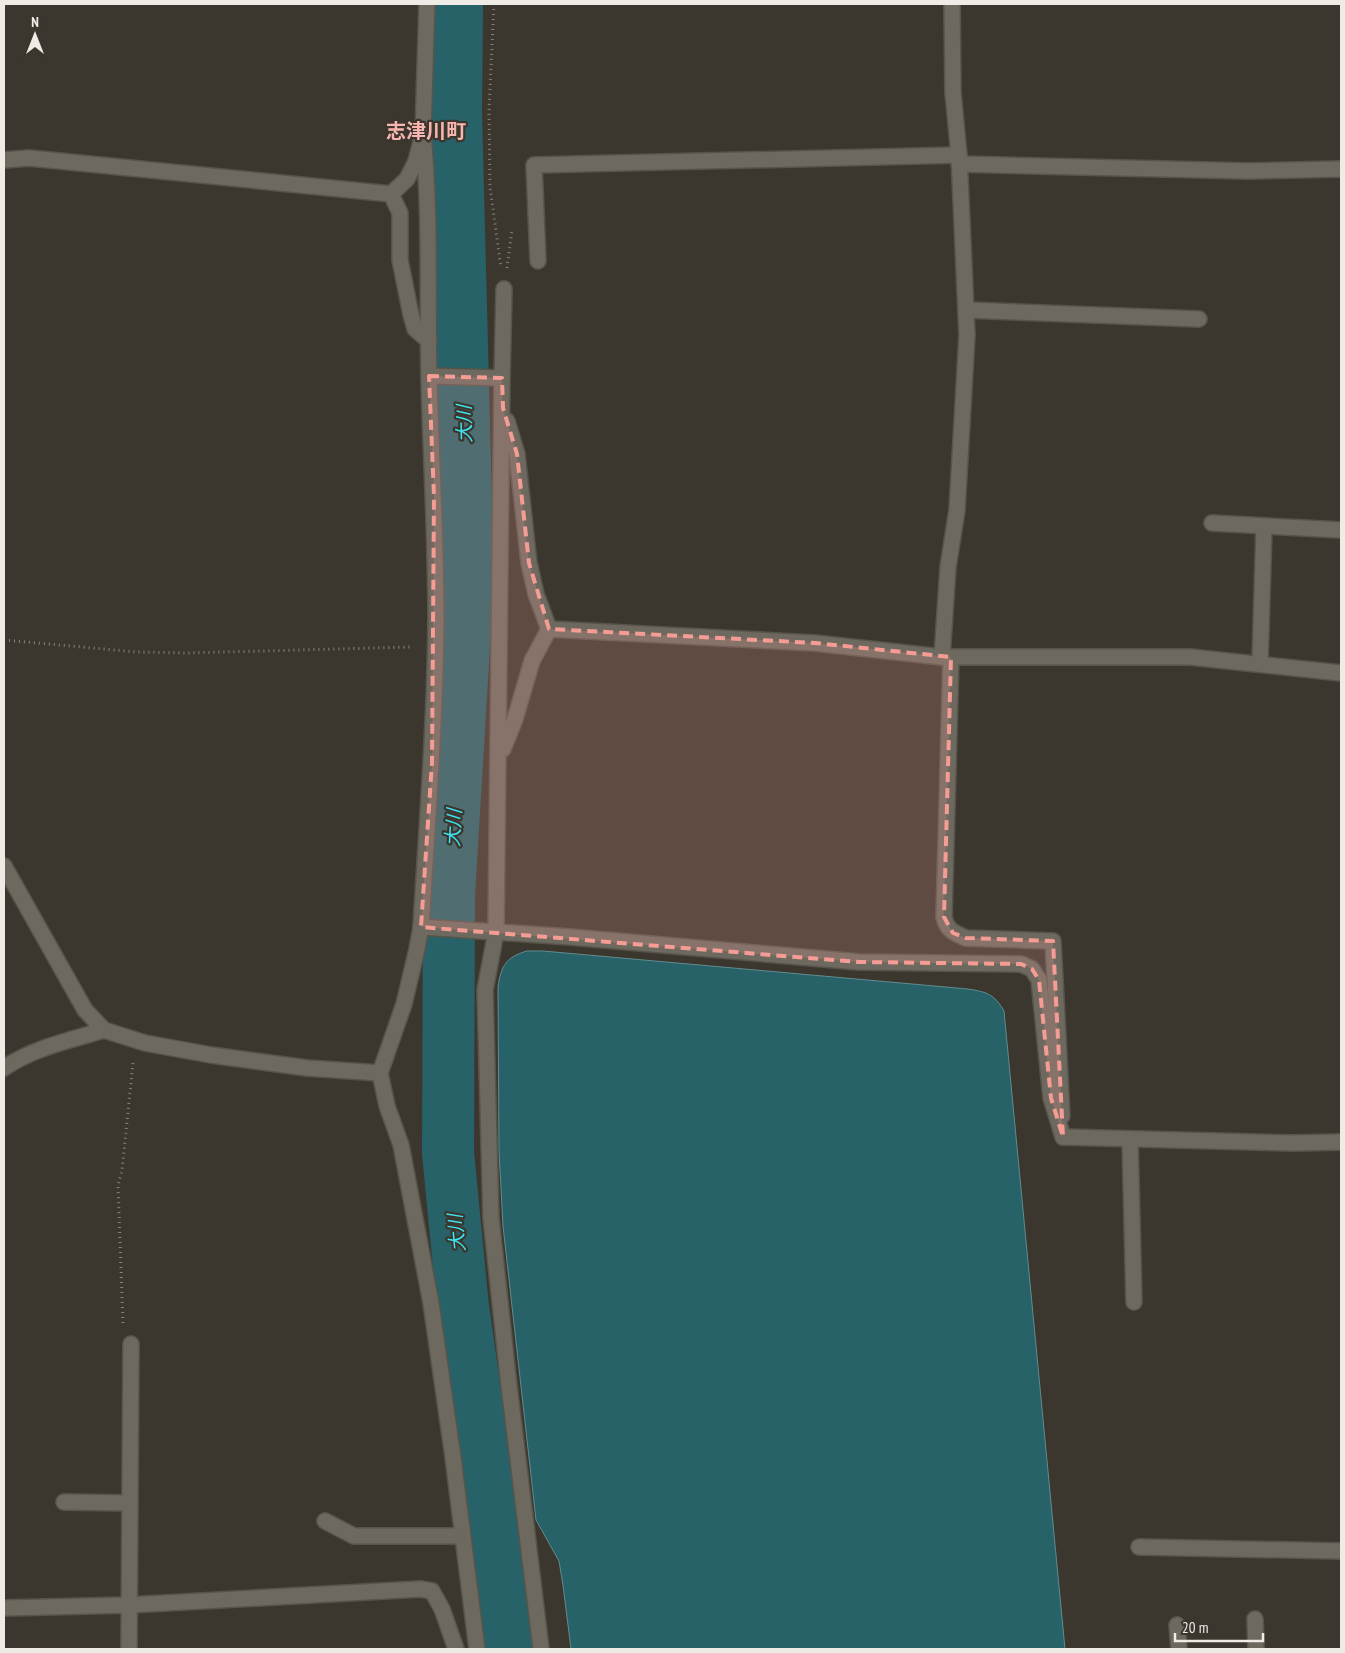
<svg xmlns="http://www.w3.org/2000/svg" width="1345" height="1653" font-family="'PT Sans Narrow','Noto Sans JP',sans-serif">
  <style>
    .water { fill: #276268; stroke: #638b8e }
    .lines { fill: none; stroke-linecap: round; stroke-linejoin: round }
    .river { stroke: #276268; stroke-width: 52 }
    .minor-casing { stroke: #57544c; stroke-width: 18 }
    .path { stroke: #87837c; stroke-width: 3; stroke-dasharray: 1 4; stroke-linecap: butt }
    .minor { stroke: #6d695f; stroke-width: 15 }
    .marked { fill: #f59c95; fill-opacity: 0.2; stroke: #f59c95; stroke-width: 4; stroke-dasharray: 10 6; stroke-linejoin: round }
    .labels { text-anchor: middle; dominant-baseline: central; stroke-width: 4.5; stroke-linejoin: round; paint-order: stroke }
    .water-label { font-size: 19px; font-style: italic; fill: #3de5f3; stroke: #3b372e }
    .quarter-label { font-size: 20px; font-weight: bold; fill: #f9b5af; stroke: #3b372e }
  </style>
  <rect width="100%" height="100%" fill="#3b372e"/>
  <path class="water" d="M527,951h16l425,38c19,3 26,5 36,22l61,638h-494l-8,-64 -4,-24 -23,-41 -33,-294 -4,-75 -1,-164c3,-21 8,-30 29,-36z"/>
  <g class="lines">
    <polyline class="river" points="457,4 456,113 468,580 449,896 448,1153 463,1307 502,1581 509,1649"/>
    <g class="minor-casing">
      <g id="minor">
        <path d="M423,134c8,81 4,162 6,243 2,81 7,162 7,243 -1,103 -9,205 -15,307l-4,22 -13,55 -24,69 7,33 14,39 30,158 22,154 24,192"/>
        <polyline points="4,160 29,158 391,194 400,213 400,260 411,315 415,329 429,341"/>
        <polyline points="959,164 1248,171 1341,169"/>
        <polyline points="391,194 407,179 416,161 423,134 427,4"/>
        <polyline points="538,261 534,165 959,155"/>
        <polyline points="504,289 502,378 496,932 485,990 491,1218 509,1386 541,1649"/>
        <polyline points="966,310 1199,319"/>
        <polyline points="429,376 502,378"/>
        <polyline points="1212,523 1341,530"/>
        <polyline points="549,629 815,643 942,657 1190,657 1341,673"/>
        <polyline points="942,657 948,567 957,510 967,335 959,155 953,93 952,4"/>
        <path d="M951,657l-7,260c3,13 10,16 22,21l87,3 9,175"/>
        <polyline points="1260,664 1264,526"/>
        <polyline points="503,749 515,719 532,661 549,629 536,594 529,563 517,454 507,421"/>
        <polyline points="4,866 85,1010 104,1030 145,1043 211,1055 307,1068 380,1073"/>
        <polyline points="421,927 570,937 859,962 1021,964 1032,969 1039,980 1051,1098 1063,1137"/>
        <path d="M4,1068c29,-20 67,-28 100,-38"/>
        <polyline points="1063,1137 1293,1143 1341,1142"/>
        <polyline points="1130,1139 1134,1302"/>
        <polyline points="64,1502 130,1503"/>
        <polyline points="325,1521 354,1536 462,1536"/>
        <polyline points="1139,1547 1341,1551"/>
        <polyline points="4,1608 129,1605 420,1589 432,1591 442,1609 456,1649"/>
        <polyline points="1255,1619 1256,1649"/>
        <polyline points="1177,1625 1179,1649"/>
        <polyline points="129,1649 131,1344"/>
      </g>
    </g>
    <g class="path">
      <polyline points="494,4 489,110 490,187 501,268"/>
      <polyline points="507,268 512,230"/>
      <polyline points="4,640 137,652 186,653 411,647 411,649"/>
      <polyline points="123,1323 118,1186 122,1170 133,1063"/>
    </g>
    <use href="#minor" class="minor"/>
  </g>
  <path class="marked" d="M429,376l73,2 1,30 14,46 12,109 20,66 266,14 136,14 -7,260 9,16 13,5 87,3 10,196 -12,-39 -12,-118 -7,-11 -11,-5 -162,-2 -438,-35 11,-165 2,-266z"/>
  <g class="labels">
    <g class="water-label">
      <text transform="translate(464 424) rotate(-91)">大川</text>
      <text transform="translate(453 828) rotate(-87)">大川</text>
      <text transform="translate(456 1233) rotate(-95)">大川</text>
    </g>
    <g class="quarter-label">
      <text x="426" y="131">志津川町</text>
    </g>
  </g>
  <rect width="1345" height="1653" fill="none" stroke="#efece6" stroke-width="10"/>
  <g transform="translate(35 35)" stroke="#3b372e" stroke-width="4" paint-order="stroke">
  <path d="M0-4L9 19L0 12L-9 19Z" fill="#efece6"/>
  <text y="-8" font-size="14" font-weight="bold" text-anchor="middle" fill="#efece6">N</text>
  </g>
  <path d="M1175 1633v8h88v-8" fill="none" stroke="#efece6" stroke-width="2.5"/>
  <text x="1182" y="1633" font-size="15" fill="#efece6" stroke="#3b372e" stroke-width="4" paint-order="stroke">20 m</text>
</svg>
